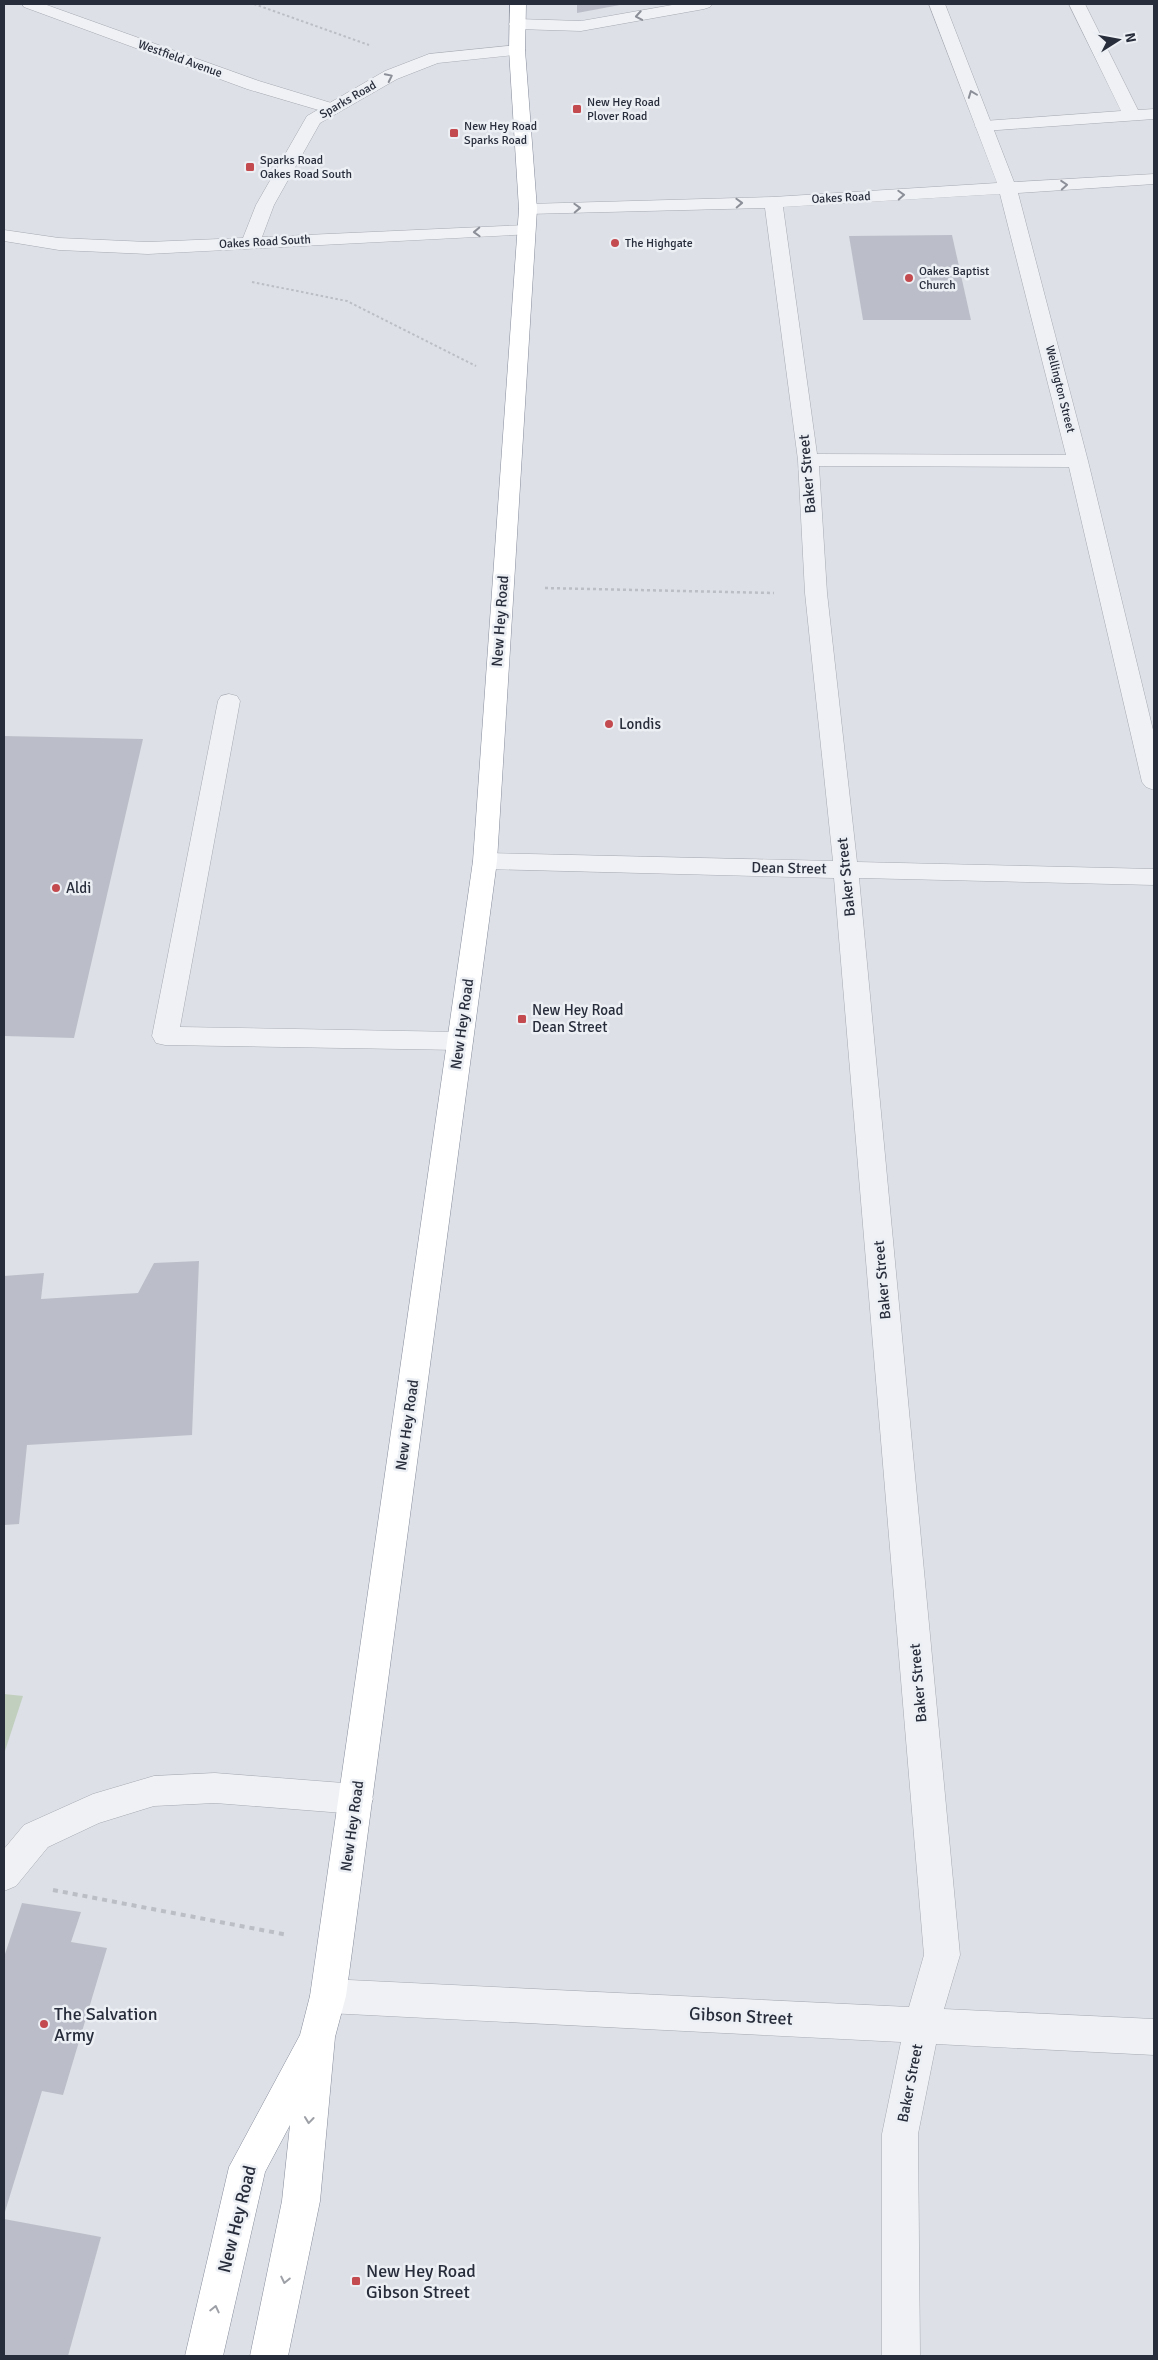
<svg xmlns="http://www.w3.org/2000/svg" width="1158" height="2360" font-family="Signika,sans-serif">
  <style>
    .green { fill: #c1cfbf }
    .building { fill: #bbbec8 }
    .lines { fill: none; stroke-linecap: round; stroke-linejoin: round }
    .service-casing { stroke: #a7aab3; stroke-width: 1 }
    .minor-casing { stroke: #a7aab3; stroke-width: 1 }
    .tertiary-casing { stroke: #a7aab3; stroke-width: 1 }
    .trunk-casing { stroke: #868c9b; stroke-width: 1 }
    .path-far2 { stroke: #bbbec5; stroke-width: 2; stroke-dasharray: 2.5 2.5; stroke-linecap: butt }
    .path-far1 { stroke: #bbbec5; stroke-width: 2.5; stroke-dasharray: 3 3; stroke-linecap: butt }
    .path { stroke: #bbbec5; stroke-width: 4; stroke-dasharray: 5 5; stroke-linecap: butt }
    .service { fill: #eff1f5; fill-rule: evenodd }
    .minor { fill: #eff1f5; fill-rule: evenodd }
    .tertiary { fill: #eff1f5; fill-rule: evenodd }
    .trunk { fill: #fff; fill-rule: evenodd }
    .oneway { stroke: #8c8f98 }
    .oneway2 { stroke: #9ea0a7 }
    .poi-dot { fill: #c34a4e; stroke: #eceff4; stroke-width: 2 }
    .labels { text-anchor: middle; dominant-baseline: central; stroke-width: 5; stroke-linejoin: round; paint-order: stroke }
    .far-street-label { font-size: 12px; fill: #282d3b; stroke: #eceff4 }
    .far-poi-label { font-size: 12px; fill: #282d3b; stroke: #eceff4; text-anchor: start }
    .street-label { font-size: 15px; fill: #282d3b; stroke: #eceff4 }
    .poi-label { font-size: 15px; fill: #282d3b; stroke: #eceff4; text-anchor: start }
    .near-poi-label { font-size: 18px; fill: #282d3b; stroke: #eceff4; text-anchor: start }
    .near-street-label { font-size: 18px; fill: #282d3b; stroke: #eceff4 }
  </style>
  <rect width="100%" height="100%" fill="#dde0e6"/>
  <polygon class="green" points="4,1694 23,1696 4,1754"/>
  <g class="building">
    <polygon points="577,4 620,4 620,5 577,13"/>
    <polygon points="952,235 971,320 863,320 849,236"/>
    <polygon points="4,736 143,739 74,1038 4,1036"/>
    <polygon points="199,1261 192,1435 27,1445 19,1524 4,1525 4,1276 44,1273 41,1299 138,1293 154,1263"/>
    <polygon points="22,1903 81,1912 71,1942 107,1948 63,2095 42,2091 4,2215 4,1957"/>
    <polygon points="4,2219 101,2237 68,2356 4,2356"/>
  </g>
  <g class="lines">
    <g class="service-casing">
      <g id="service">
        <polygon points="1069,4 1085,4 1138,110 1154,109 1154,119 984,131 978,130 975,126 978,122 984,121 1121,111"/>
        <polygon points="229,694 237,696 240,701 180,1027 460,1032 469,1034 473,1041 469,1048 460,1050 165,1045 156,1043 152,1036 218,701 221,696"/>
        <polygon points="215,1773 356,1784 368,1788 373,1799 368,1810 356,1814 215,1803 154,1806 99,1823 48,1847 16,1886 4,1891 4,1849 24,1825 93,1794 154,1776"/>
      </g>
    </g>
    <g class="minor-casing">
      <g id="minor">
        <polygon points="22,4 44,4 259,81 338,105 341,109 338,113 332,114 247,89 24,7"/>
        <polygon points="678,4 712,4 710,7 704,9 581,31 517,29 511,27 509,24 511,21 517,19 581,21"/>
        <path d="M929,4h16l69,178 140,-8v10l-136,9 70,268 66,273v56l-8,-3 -4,-5 -73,-315 -250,-1 8,127 30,269 297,7v16l-295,-7 101,1077 -16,54 210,10v36l-218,-11 -18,90 2,222h-38v-222l19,-92 -573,-29 -13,-5 -5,-12 5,-12 13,-5 581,28 15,-52 -90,-1077 -349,-9 -9,-2 -3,-6 3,-6 9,-2 348,8 -28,-268 -7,-133 -33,-252 -237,6 -6,-1 -3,-4 3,-4 6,-1 245,-7 224,-14zM1000,194l66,261 -249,-1 -34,-247z"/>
      </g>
    </g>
    <g class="tertiary-casing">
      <polygon id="tertiary" points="517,45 523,46 525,50 523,54 438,63 397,79 320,123 274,205 262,237 526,225 532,226 535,230 532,234 148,254 59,250 4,241 4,230 59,238 148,242 243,238 256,205 307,116 385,71 429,54"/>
    </g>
    <g class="trunk-casing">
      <polygon id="trunk" points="510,4 526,4 525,50 537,209 497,861 353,1944 346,1996 335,2037 320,2201 288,2356 250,2356 282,2201 290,2125 265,2172 223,2356 185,2356 229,2167 300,2035 310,1996 473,861 519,209 509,50"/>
    </g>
    <g class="path-far2">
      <polyline points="254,4 369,45"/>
      <polyline points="252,282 347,301 476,366"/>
    </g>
    <polyline class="path-far1" points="545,588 774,593"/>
    <polyline class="path" points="53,1890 288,1935"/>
    <use href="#service" class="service"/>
    <use href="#minor" class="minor"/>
    <use href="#tertiary" class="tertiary"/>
    <use href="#trunk" class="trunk"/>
  </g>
  <defs><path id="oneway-chevron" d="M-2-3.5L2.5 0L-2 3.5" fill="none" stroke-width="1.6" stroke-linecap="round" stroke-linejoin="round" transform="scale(1.25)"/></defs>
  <g class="oneway">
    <use href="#oneway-chevron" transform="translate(639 16) rotate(170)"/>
    <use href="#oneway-chevron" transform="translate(389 77) rotate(-26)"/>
    <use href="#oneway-chevron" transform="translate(972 94) rotate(-111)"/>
    <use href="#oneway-chevron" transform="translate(1064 185) rotate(-4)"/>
    <use href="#oneway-chevron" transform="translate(901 195) rotate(-3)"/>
    <use href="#oneway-chevron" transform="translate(739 203) rotate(-2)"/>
    <use href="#oneway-chevron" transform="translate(577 208) rotate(-2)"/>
    <use href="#oneway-chevron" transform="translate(477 232) rotate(178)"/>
  </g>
  <g class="oneway2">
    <use href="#oneway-chevron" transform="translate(309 2120) rotate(96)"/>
    <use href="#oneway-chevron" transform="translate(285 2280) rotate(102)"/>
    <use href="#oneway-chevron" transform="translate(215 2309) rotate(-77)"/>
  </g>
  <g class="poi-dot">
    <rect x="572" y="104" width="10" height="10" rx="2.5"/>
    <rect x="449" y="128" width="10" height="10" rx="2.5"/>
    <rect x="245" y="162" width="10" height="10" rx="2.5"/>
    <circle cx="615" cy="243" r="5"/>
    <circle cx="909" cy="278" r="5"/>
    <circle cx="609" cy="724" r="5"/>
    <circle cx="56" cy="888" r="5"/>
    <rect x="517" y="1014" width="10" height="10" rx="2.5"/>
    <circle cx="44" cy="2024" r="5"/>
    <rect x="351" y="2276" width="10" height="10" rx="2.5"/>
  </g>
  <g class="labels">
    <g class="far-street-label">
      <text transform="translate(180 59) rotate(20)">Westfield Avenue</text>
      <text transform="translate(348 100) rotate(-30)">Sparks Road</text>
      <text transform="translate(841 198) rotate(-3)">Oakes Road</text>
      <text transform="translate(265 242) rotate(-3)">Oakes Road South</text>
      <text transform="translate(1060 389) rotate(76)">Wellington Street</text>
    </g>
    <g class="far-poi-label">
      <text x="587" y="102">New Hey Road<tspan x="587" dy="14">Plover Road</tspan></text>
      <text x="464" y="126">New Hey Road<tspan x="464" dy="14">Sparks Road</tspan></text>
      <text x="260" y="160">Sparks Road<tspan x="260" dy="14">Oakes Road South</tspan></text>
      <text x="625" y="243">The Highgate</text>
      <text x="919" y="271">Oakes Baptist<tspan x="919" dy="14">Church</tspan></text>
    </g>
    <g class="street-label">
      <text transform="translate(807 474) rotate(-95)">Baker Street</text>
      <text transform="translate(500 621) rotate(-86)">New Hey Road</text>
      <text transform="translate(789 868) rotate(1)">Dean Street</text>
      <text transform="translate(846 877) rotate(-96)">Baker Street</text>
      <text transform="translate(462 1024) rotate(-82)">New Hey Road</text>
      <text transform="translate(882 1280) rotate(-95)">Baker Street</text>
      <text transform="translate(407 1425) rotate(-82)">New Hey Road</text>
      <text transform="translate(918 1683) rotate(-95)">Baker Street</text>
      <text transform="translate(352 1826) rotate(-82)">New Hey Road</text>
      <text transform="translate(910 2083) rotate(-79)">Baker Street</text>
    </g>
    <g class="poi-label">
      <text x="619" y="724">Londis</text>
      <text x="66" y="888">Aldi</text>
      <text x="532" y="1010">New Hey Road<tspan x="532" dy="17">Dean Street</tspan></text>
    </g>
    <g class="near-poi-label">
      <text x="54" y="2014">The Salvation<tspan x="54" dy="21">Army</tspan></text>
      <text x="366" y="2271">New Hey Road<tspan x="366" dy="21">Gibson Street</tspan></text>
    </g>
    <g class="near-street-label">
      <text transform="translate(741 2016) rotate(3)">Gibson Street</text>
      <text transform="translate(237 2219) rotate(-76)">New Hey Road</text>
    </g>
  </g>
  <rect width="1158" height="2360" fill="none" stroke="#282d3b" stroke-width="10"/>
  <g transform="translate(1118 40) rotate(79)" stroke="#eceff4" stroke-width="4" paint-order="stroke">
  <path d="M0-4L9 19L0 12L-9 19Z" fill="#282d3b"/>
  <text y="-8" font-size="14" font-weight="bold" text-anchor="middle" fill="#282d3b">N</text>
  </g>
</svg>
